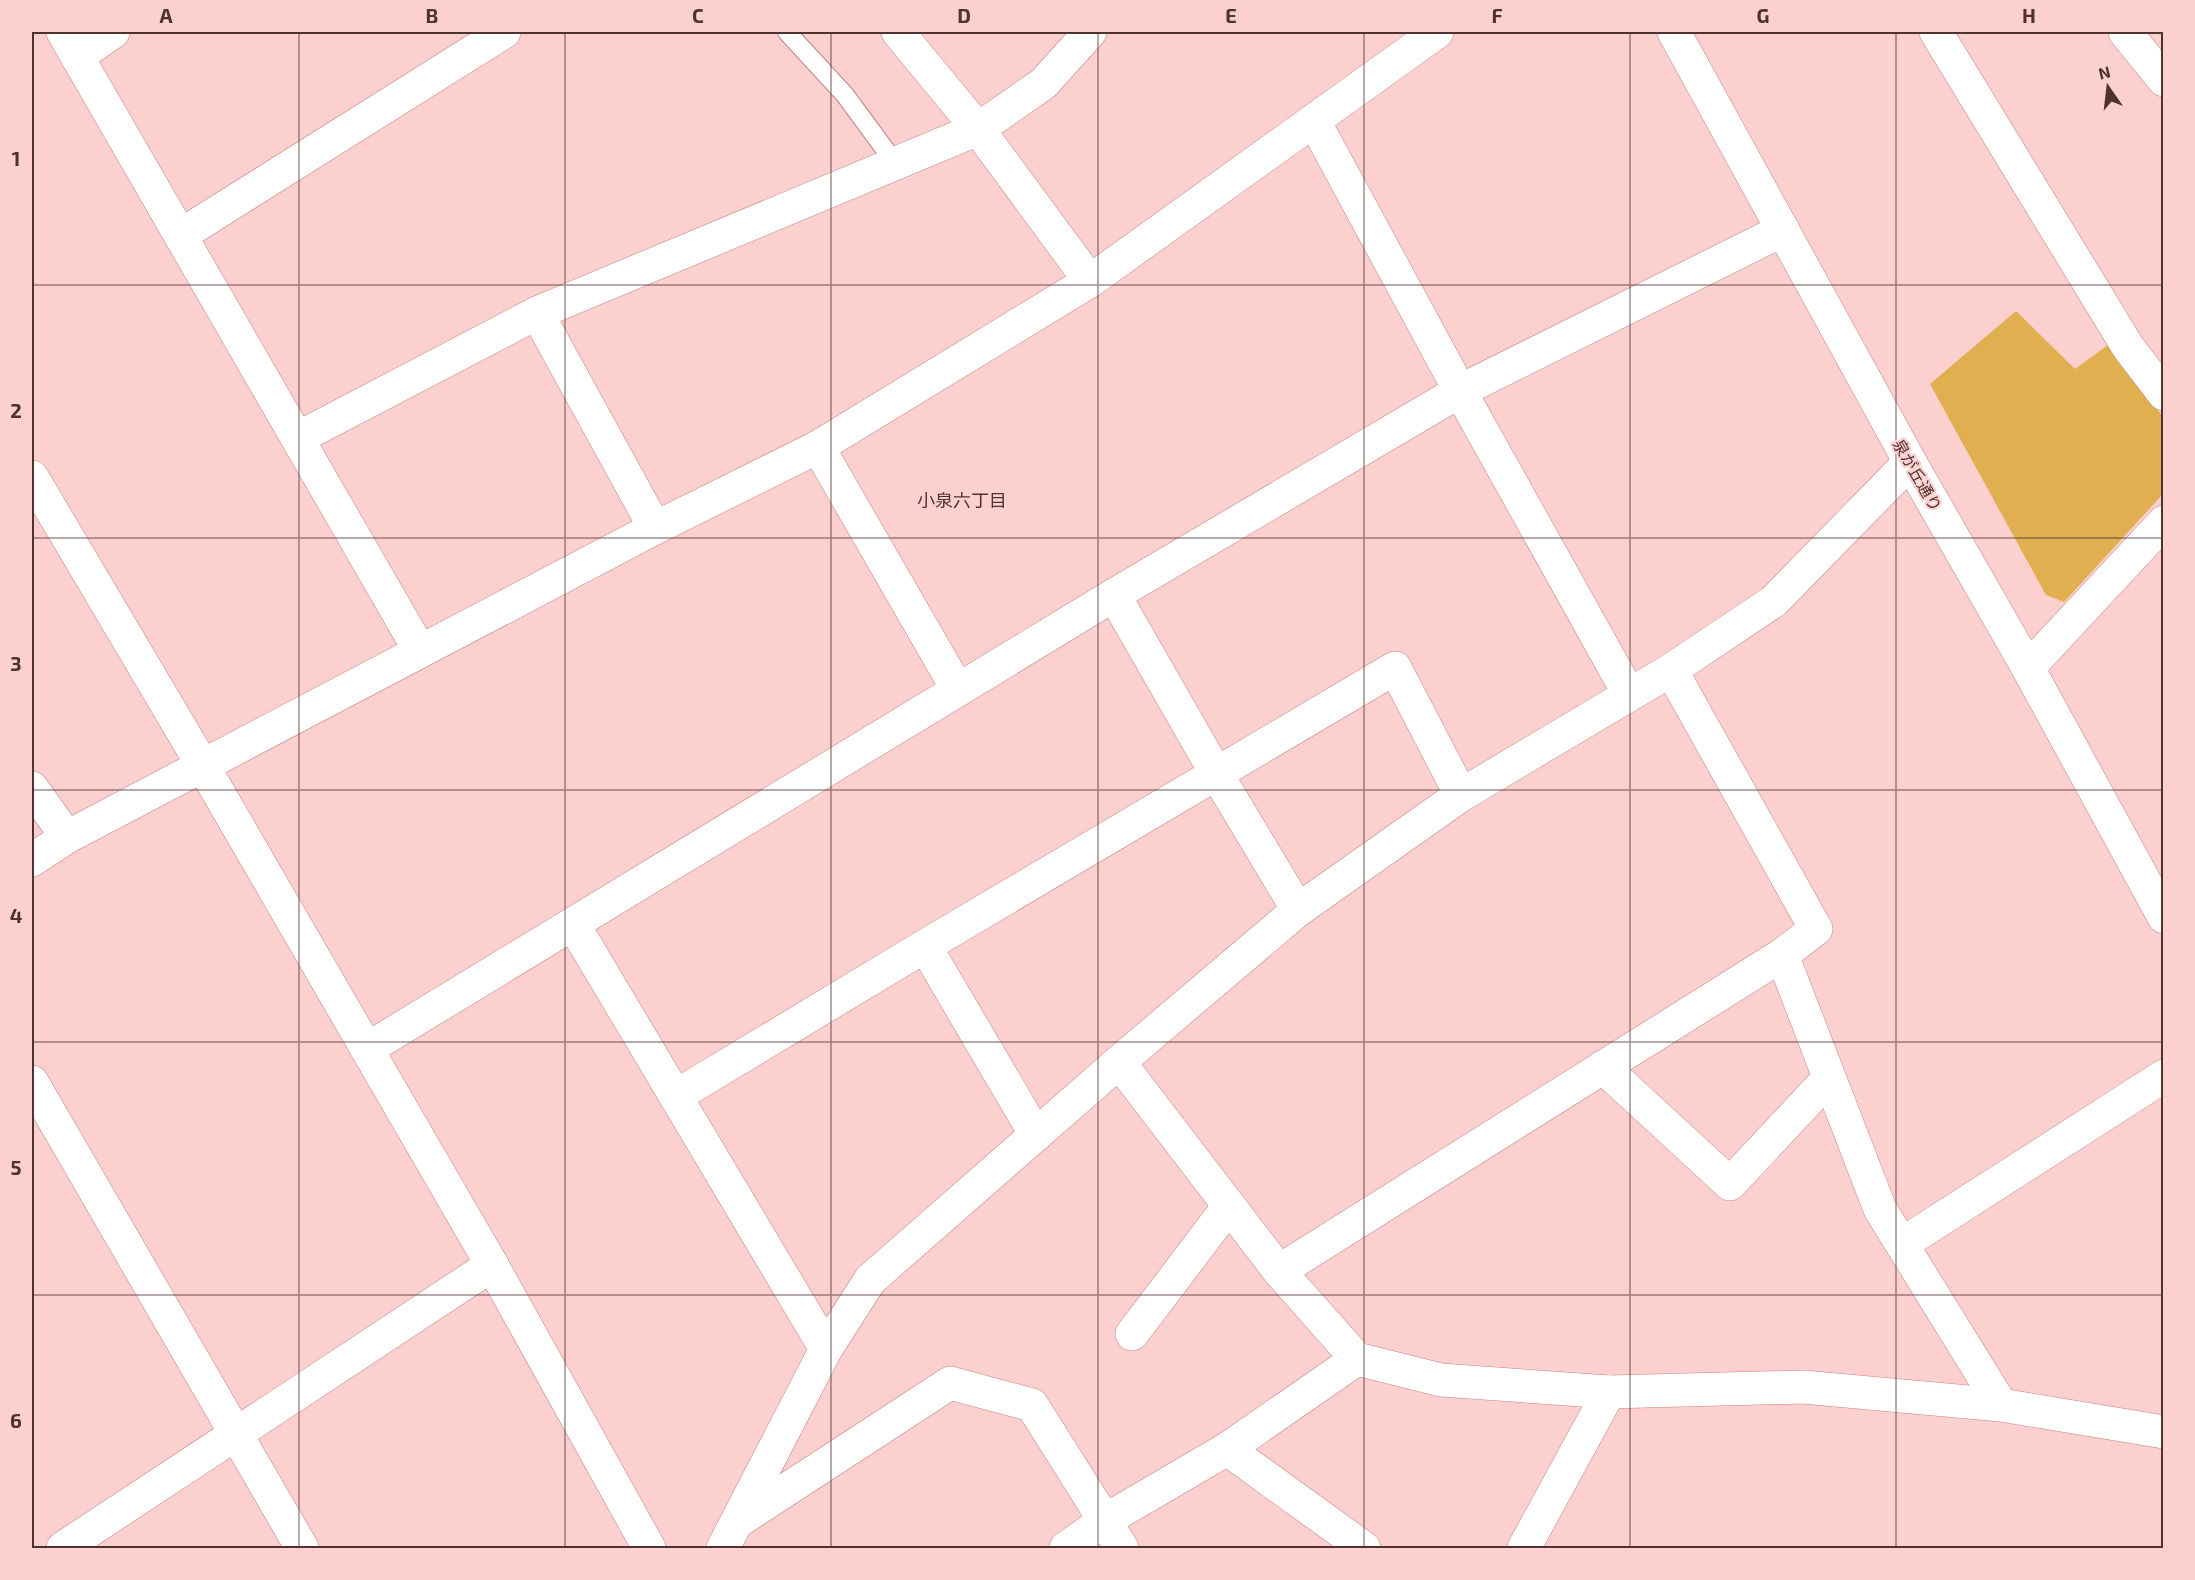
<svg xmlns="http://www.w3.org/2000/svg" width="2195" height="1580" font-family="'Exo 2','Noto Sans JP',sans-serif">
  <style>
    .green { fill: #dfaf50 }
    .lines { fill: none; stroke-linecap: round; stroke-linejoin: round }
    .lane-casing { stroke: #c58381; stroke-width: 20 }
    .street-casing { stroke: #c58381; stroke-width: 34 }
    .secondary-casing { stroke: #c58381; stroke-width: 34 }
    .lane { stroke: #fff; stroke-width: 18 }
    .street { stroke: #fff; stroke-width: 33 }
    .secondary { stroke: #fff; stroke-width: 33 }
    .grid { fill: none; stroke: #4d3230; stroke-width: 1.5; stroke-opacity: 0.55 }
    .labels { text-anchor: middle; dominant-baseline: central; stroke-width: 4.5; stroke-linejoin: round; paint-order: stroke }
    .street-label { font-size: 16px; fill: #4d3230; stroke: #fcd0ce }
    .neighbourhood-label { font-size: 18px; fill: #4d3230; stroke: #fcd0ce }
    .neatline { fill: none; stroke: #4d3230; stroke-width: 2 }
    .grid-label { font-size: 20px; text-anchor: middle; font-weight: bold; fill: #4d3230 }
  </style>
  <rect width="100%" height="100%" fill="#fcd0ce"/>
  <polygon class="green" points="2016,311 2075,369 2108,345 2163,417 2163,494 2064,602 2046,595 1930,384"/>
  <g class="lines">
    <g class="lane-casing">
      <polyline id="lane" points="787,32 845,95 895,163"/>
    </g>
    <g class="street-casing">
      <g id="street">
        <polyline points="63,32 420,651"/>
        <polyline points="898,32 978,129 1090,281"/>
        <polyline points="1936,32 2128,347 2164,394"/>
        <polyline points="2125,32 2164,80"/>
        <polyline points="77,57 113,32"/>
        <polyline points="1314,121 1460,391 1629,694"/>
        <polyline points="181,235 504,32"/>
        <polyline points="537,313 655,528"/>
        <polyline points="298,438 537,313 978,129 1043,84 1090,32"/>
        <polyline points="818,447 958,690"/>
        <polyline points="1114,595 1216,773 1298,910"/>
        <polyline points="2028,668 2164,522"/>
        <polyline points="32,788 67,837"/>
        <polyline points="573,924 826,1349"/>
        <polyline points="925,946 1036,1135"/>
        <polyline points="1782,955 1880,1209 2001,1405"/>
        <polyline points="367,1049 1114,595 1460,391 1783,230"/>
        <polyline points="1119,1062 1279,1271 1357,1359 1441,1380 1609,1392 1803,1387 2001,1405 2164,1432"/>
        <polyline points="1603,1067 1730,1184 1829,1078"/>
        <polyline points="32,1082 302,1548"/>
        <polyline points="676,1096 925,946 1395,668 1461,795"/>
        <polyline points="1902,1244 2164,1076"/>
        <polyline points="1279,1271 1782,955 1816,929 1671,670"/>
        <polyline points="1132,1334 1229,1206"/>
        <polyline points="1227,1449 1364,1548"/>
        <polyline points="740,1520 950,1383 1032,1405 1122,1548"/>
        <polyline points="63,1548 492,1265"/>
        <polyline points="723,1548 826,1349 870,1280 1119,1062 1298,910 1461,795 1671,670 1774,601 1910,462"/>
        <polyline points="1066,1548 1104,1521 1227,1449 1357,1359"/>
        <polyline points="1524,1548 1609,1392"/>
      </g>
    </g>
    <g class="secondary-casing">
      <g id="secondary">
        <polyline points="1674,32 1910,462 2028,668 2164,917"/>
        <polyline points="32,477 203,766 492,1265 649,1548"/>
        <polyline points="32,860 67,837 655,528 818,447 1090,281 1437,32"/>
      </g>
    </g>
    <use href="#lane" class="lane"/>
    <use href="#street" class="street"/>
    <use href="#secondary" class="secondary"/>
  </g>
  <path class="grid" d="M299,32v1516M565,32v1516M831,32v1516M1098,32v1516M1364,32v1516M1630,32v1516M1896,32v1516M32,285h2132M32,538h2132M32,790h2132M32,1042h2132M32,1295h2132"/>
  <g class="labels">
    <g class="street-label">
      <text transform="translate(1918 475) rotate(60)">泉が丘通り</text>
    </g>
    <g class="neighbourhood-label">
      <text x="962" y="500">小泉六丁目</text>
    </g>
  </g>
  <rect width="2195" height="1580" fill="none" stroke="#fcd0ce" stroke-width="66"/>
  <g transform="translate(2108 87) rotate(346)" stroke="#fcd0ce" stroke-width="4.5" paint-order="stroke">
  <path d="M0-4.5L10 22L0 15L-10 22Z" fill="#4d3230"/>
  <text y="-9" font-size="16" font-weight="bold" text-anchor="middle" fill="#4d3230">N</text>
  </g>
  <rect x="33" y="33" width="2129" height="1514" class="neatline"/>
  <g class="grid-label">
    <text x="166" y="23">A</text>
    <text x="432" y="23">B</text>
    <text x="698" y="23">C</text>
    <text x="964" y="23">D</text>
    <text x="1231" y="23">E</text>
    <text x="1497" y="23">F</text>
    <text x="1763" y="23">G</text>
    <text x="2029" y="23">H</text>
    <text x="16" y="166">1</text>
    <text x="16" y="418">2</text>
    <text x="16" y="671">3</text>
    <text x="16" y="923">4</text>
    <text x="16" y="1175">5</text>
    <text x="16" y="1428">6</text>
  </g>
</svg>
